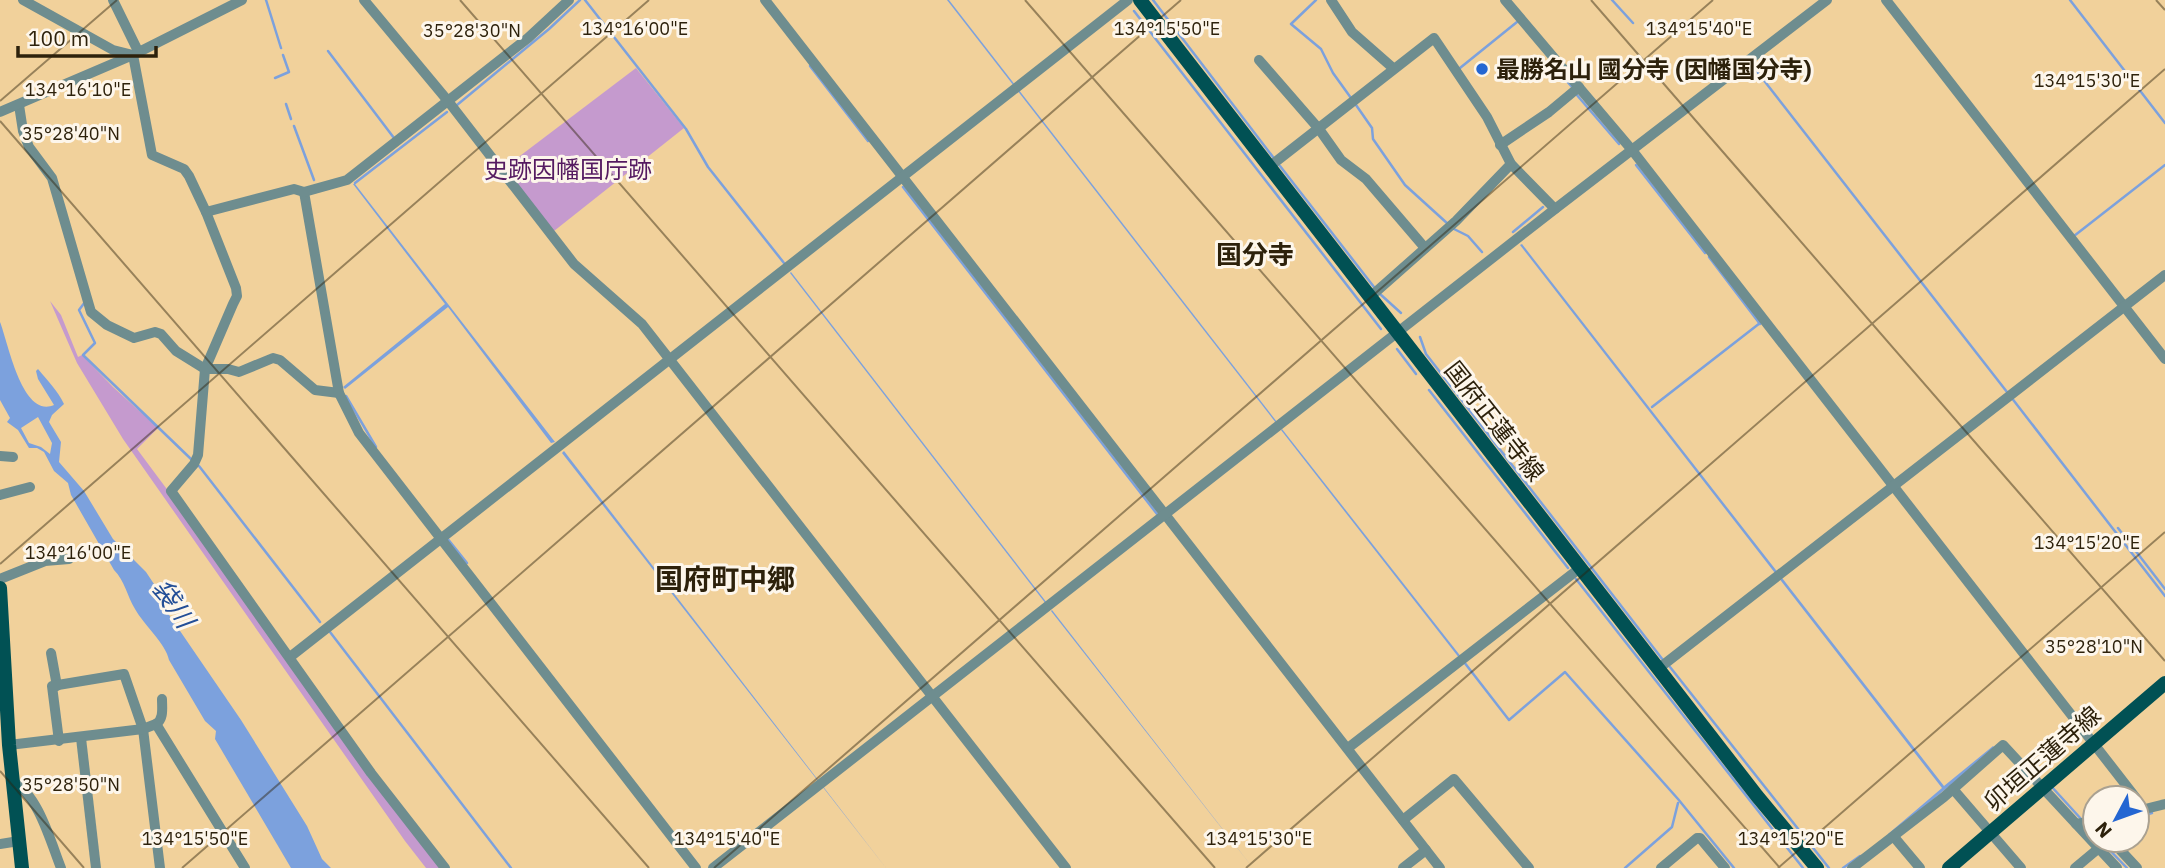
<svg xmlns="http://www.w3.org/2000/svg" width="2165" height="868" font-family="'IBM Plex Sans','Noto Sans JP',sans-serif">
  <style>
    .green { fill: #c59ace }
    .water { fill: #7ca1dd; fill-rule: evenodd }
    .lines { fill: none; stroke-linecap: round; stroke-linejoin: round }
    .stream { stroke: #7ca1dd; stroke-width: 2.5 }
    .minor { stroke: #6e8d8f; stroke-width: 10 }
    .major { stroke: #015154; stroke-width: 14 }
    .ticks { fill: none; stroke: #2d210b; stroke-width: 2; stroke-opacity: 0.45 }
    .poi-dot { fill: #2466d2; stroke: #fdf6eb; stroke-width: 2.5 }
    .labels { text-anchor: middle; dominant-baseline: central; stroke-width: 6; stroke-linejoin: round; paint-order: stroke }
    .poi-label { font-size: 24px; font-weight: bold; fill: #2d210b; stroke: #fdf6eb; text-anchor: start }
    .park-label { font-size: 24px; fill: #551a61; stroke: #fdf6eb }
    .street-label { font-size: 24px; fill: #2d210b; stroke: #fdf6eb }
    .neighbourhood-label { font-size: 26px; font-weight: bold; fill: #2d210b; stroke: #fdf6eb }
    .water-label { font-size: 26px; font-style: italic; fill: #234e97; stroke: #fdf6eb }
    .quarter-label { font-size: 28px; font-weight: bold; fill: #2d210b; stroke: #fdf6eb }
    .ticks-label { font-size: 18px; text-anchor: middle; fill: #2d210b; stroke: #fdf6eb; stroke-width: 6; stroke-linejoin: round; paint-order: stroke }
  </style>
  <rect width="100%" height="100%" fill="#f1d19b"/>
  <g class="green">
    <polygon points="636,68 684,128 554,231 504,168"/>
    <polygon points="50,301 61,315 78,357 82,355 113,387 158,428 137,449 230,574 441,868 426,868 405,841 123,439 77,363"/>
  </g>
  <g class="water">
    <polygon points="947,0 949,0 1277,422 1276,423"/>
    <polygon points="353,184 355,184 555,442 551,443 448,307 345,389 343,387 445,304"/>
    <polygon points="1522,244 1944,786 1993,746 1995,748 1889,836 1888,834 1942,788 1520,245"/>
    <polygon points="791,272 1047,603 1046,604 790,273"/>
    <path d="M0,322c8,20 22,97 54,83l-16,-26 -2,-8 2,-2c10,12 20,22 26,35l-12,11 -3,7 12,20 -2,20 25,29 29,48 33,33 12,18 7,19 76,111 66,106 15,33 9,9h-40l-76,-129 1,-8 -11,-10 -36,-61c-3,-16 -25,-35 -34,-51 -8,-13 -10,-28 -21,-39l-43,-75 -3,-12 -14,-12 -10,-19 -7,-4h-8l-11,-18 -11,-8 3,-4 -10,-18zM38,417l14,26 -2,11 -9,-7 -12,-4 -8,-15z"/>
    <polygon points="1282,429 1462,658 1460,659 1281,430"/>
    <polygon points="564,451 886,868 562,453"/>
    <polygon points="1052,610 1253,868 1051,611"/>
  </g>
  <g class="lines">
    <g class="stream">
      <polyline points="266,0 281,48"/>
      <polyline points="585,0 686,129 708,167 784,263"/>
      <polyline points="1153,0 1273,157"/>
      <polyline points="1316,0 1291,24 1321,49 1333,73 1351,98"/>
      <polyline points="1612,0 1633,23"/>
      <polyline points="2070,0 2165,123"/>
      <polyline points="1134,11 1381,329"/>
      <polyline points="328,51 394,138"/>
      <polyline points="810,66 868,141"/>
      <polyline points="1460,68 1517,22"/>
      <polyline points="1755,69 2007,392"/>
      <polyline points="275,78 289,72 283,55"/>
      <polyline points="1565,79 1572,87"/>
      <polyline points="1576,94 1619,144"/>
      <polyline points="286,104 291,119"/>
      <polyline points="457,105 549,29 580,0"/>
      <polyline points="1356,105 1372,128 1373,139 1405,185 1448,224"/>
      <polyline points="294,126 314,180"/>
      <polyline points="1636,165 1705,253"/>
      <polyline points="1280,166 1374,287"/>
      <polyline points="355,183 447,112"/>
      <polyline points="903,187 1157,514"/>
      <polyline points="1452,228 1468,236 1482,252"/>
      <polyline points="1513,232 1543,207"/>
      <polyline points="2074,236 2165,165"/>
      <polyline points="1709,257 1760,324"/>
      <polyline points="1380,294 1401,313"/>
      <polyline points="85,302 79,310 95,343 83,355 191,459"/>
      <polyline points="1420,337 1426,354 1663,660"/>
      <polyline points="1397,349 1416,374"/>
      <polyline points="1429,390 1568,568"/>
      <polyline points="346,396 376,447"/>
      <polyline points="2011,397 2165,596"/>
      <polyline points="1652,407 1760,323"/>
      <polyline points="199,466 320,622"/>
      <polyline points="2118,528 2165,589"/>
      <polyline points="447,538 467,563"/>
      <polyline points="1576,579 1803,868"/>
      <polyline points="330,632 511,868"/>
      <polyline points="1464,662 1509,720 1565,672 1678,799 1734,868"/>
      <polyline points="1670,667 1829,868"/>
      <polyline points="2051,786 2082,820"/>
      <polyline points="2137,817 2152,813"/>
      <polyline points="2086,825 2095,835"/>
      <polyline points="2100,840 2127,868"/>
      <polyline points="1625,868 1672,827 1678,803"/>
      <polyline points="1843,868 1860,856"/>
    </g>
    <g class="minor">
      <polyline points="23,0 113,50 133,55 242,0"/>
      <polyline points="113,0 138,51"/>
      <polyline points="364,0 448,101 574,264 642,324 1066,868"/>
      <polyline points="765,0 1440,868"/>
      <polyline points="1331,0 1352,32 1393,68"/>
      <polyline points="1505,0 1632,150 2136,798"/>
      <polyline points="1886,0 2165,359"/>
      <polyline points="1259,60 1319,129 1341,160 1366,179 1425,248"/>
      <polyline points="19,105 23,131 29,147 52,178 91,312 107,325 134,338 155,332 161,334 176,351 205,369 228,369 239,372 273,358 280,360 315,390 339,393"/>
      <polyline points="0,112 133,55 152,155 184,169 189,176 206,212 236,288 237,296 233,304 205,369 198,455 194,464 171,491 371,773 445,868"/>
      <polyline points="1500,145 1549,112 1579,87"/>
      <polyline points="1269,167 1434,38 1487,117 1511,164 1555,209"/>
      <polyline points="304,192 339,393 359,433 696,868"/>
      <polyline points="206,212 294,189 304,192 347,180 528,38 569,0"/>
      <polyline points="1369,298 1456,221 1511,164"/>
      <polyline points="0,456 13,457"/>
      <polyline points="0,495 30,487"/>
      <polyline points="0,579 45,561 69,559"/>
      <polyline points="51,653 57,686"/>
      <polyline points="290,657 1128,0"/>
      <polyline points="1658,669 2165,275"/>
      <path d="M156,724c8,-5 6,-16 6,-25"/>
      <polyline points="81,738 96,868"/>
      <polyline points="59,741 52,686 124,674 143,729 160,868"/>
      <polyline points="9,745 143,729 156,724 245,868"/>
      <polyline points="1348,748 1580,568"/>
      <path d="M13,782c25,12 38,61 48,86"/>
      <polyline points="1953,789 2021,868"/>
      <polyline points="2137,811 2165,804"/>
      <polyline points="1403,820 1454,779 1529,868"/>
      <polyline points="2076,824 2095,821"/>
      <polyline points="1894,837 1920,868"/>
      <polyline points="2111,840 2137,868"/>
      <polyline points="0,844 19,841"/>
      <polyline points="713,868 1555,209 1827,0"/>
      <polyline points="1403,868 1426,850"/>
      <polyline points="1661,868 1697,838 1700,838 1725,868"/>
      <polyline points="1852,868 1944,797 2003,745 2117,868"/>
      <polyline points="2075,868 2099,848"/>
    </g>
    <g class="major">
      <polyline points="1140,0 1757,796 1817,868"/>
      <polyline points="0,588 9,745 22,868"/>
      <polyline points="1949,868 2165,683"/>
    </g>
  </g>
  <path class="ticks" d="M460,0l755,868M1025,0l755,868M1591,0l574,661M2156,0l9,10M0,101l117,-101M0,121l649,747M0,564l649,-564M0,771l84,97M182,868l999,-868M714,868l999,-868M1246,868l919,-799M1778,868l387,-336"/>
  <circle class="poi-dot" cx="1482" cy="69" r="7"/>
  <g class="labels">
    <g class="poi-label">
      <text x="1496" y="69">最勝名山 國分寺 (因幡国分寺)</text>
    </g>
    <g class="park-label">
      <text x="568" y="169">史跡因幡国庁跡</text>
    </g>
    <g class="street-label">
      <text transform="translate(1495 421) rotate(52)">国府正蓮寺線</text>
      <text transform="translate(2042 758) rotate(-41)">卯垣正蓮寺線</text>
    </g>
    <g class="neighbourhood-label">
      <text x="1255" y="254">国分寺</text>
    </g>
    <g class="water-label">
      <text transform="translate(174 603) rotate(56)">袋川</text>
    </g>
    <g class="quarter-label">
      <text x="725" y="578">国府町中郷</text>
    </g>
  </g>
  <g class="ticks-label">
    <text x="635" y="35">134°16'00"E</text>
    <text x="1167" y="35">134°15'50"E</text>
    <text x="1699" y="35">134°15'40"E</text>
    <text x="472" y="37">35°28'30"N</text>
    <text x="2087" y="87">134°15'30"E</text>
    <text x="78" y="96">134°16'10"E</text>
    <text x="71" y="140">35°28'40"N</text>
    <text x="2087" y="549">134°15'20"E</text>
    <text x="78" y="559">134°16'00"E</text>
    <text x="2094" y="653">35°28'10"N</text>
    <text x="71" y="791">35°28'50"N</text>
    <text x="195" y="845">134°15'50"E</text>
    <text x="727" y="845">134°15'40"E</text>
    <text x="1259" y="845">134°15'30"E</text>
    <text x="1791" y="845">134°15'20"E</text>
  </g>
  <g transform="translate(2116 819) rotate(229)"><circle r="33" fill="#fdf6eb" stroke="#aaa191" stroke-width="2"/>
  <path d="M0-5L12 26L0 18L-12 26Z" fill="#2466d2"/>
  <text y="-10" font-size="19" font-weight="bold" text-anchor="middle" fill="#2d210b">N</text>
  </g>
  <path d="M18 46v10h138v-10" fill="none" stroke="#2d210b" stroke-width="3.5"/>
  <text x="28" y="46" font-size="21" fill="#2d210b" stroke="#fdf6eb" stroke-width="5" paint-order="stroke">100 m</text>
</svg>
